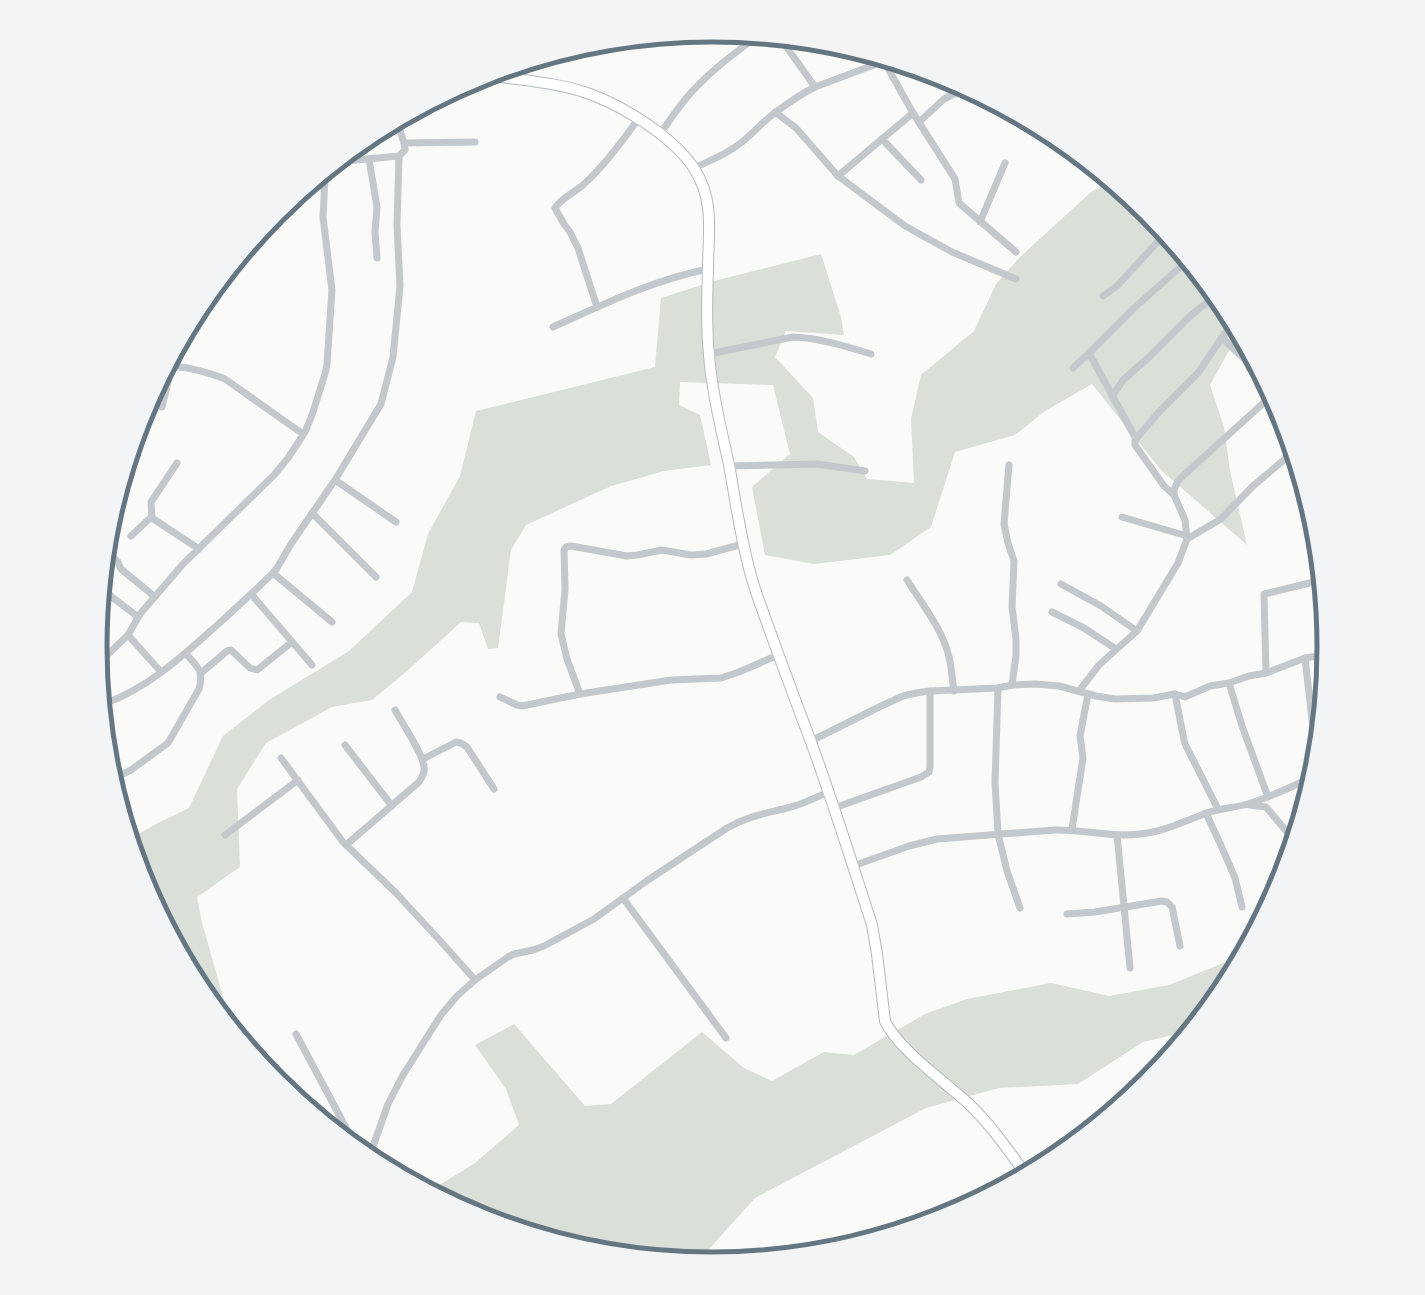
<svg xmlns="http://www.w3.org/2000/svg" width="1425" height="1295" font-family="'Space Grotesk',sans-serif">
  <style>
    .green { fill: #dadfd7 }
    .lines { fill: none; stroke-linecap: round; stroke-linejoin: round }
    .secondary-casing { stroke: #b3babf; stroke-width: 12 }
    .street { stroke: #c3c8cc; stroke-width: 7 }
    .secondary { stroke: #fff; stroke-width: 10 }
    .rim { fill: none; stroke: #657683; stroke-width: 5 }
  </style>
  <rect width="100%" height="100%" fill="#fafaf8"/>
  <g class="green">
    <polygon points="1107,182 1146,215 1222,307 1237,336 1210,385 1224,427 1230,471 1247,545 1161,470 1092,384 1045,411 1015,435 955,452 931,527 890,555 814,564 765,555 752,487 790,454 773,385 680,382 679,405 700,415 711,465 664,471 611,486 526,525 511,550 498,648 488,649 479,623 461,622 407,671 372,700 332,707 266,743 237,789 240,867 197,897 202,923 230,1021 203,988 147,882 133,837 156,824 189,808 223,736 269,700 349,651 412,592 428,534 460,476 476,411 655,367 661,298 714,281 821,254 841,317 844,335 786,331 775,357 813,398 818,432 854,457 867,479 914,483 911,419 921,375 974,331 996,284 1020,257 1090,193"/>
    <polygon points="1238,957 1222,988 1186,1032 1143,1042 1078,1084 999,1088 926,1108 755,1198 700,1259 593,1248 478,1213 433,1189 475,1163 519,1125 506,1089 475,1045 514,1024 585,1106 611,1104 702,1032 744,1068 772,1081 824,1052 854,1055 925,1014 967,999 1051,983 1109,996 1169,985"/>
  </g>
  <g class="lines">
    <g class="secondary-casing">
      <path id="secondary" d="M495,76c32,5 65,7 95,18 35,13 85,44 105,76 20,32 13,64 13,99 -1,28 -2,58 1,86 3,37 12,73 20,110 7,38 12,77 23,114 4,15 10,29 15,44 14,39 29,79 44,119 22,60 41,121 61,183l5,29 8,67c13,28 59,60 83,82 21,20 39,45 56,69"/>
    </g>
    <g class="street">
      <polyline points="783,42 815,87"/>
      <polyline points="885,63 913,113 955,179 959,203 1016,252"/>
      <polyline points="775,112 796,128 838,176 905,226 952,252 1016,279"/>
      <polyline points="919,122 944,99 962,90"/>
      <path d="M660,134c9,-13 18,-26 28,-38 19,-22 42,-40 66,-57"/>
      <polyline points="882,139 921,180"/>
      <polyline points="404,143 475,142"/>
      <polyline points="369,159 377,207 375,232 377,258"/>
      <polyline points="345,161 399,156"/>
      <path d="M694,168c15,-7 31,-13 44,-23 14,-10 24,-23 38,-33 12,-9 25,-18 39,-25l67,-25"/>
      <polyline points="838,176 913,113"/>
      <polyline points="980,222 1005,163"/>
      <polyline points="1103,296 1117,286 1163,236"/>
      <path d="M597,307l-19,-59 -8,-16 -6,-8 -9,-16c6,-10 21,-16 29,-24 21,-19 38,-42 54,-65"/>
      <path d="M553,327c51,-23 100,-47 155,-58"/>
      <polyline points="1222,338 1255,369"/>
      <polyline points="1089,353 1136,439"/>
      <path d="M709,354l84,-17c26,1 52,9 78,17"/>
      <polyline points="1073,368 1089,353 1134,308 1185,263"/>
      <polyline points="1112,396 1124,379 1147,359 1188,318 1206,303"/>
      <path d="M162,407l9,-37c2,-1 2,-2 5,-3 10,-1 40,8 49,12l78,55"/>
      <polyline points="1009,465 1004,524 1008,543 1014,561 1012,607 1016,639 1016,656 1012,685"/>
      <polyline points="729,466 817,464 865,471"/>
      <polyline points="335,480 396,522"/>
      <polyline points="1174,495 1164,486 1135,445 1135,440 1158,413 1198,373 1231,324"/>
      <polyline points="312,513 376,577"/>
      <polyline points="1122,517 1187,536"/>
      <polyline points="152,518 151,502 177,463"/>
      <polyline points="131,536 149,519 152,518 199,549"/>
      <polyline points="1187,539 1221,519 1253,486 1291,454"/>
      <polyline points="109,553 118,562 121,569 155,597"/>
      <polyline points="273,573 332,622"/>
      <path d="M907,580c15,24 36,50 42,77 3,11 3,23 5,34"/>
      <polyline points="1061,584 1101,606 1137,631"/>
      <polyline points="106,591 112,597 138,617"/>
      <polyline points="251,594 312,665"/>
      <polyline points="1052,612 1084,628 1116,649"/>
      <polyline points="128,635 161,672"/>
      <polyline points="1305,658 1315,746"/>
      <polyline points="102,660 128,635 140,614 183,564 274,475 288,458 305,432 312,415 325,374 327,364 332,290 323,217 325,177"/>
      <polyline points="201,673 227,651 231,650 250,668 257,670 292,642"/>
      <polyline points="1266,673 1264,594 1318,581"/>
      <polyline points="1229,683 1242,726 1268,797"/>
      <polyline points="998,688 995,782 998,834 1007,871 1020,908"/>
      <polyline points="1079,691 1099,665 1137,631 1178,563 1187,539 1186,529 1185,520 1174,495 1174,490 1178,481 1185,474 1270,397"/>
      <polyline points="580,694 567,659 561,634 565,589 564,550 566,547 571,546 627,556 637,555 662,550 691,555 706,554 743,544"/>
      <polyline points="1175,694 1184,740 1186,746 1218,809"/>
      <polyline points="500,697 517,705 522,706 580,694 671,680 721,678 739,672 778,655"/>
      <path d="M106,703c45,-16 82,-52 118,-84 16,-15 33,-30 49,-46l4,-5 14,-24 44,-64 46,-76 12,-47 7,-71 -3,-61 2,-69 6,-6 -1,-7 -6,-19"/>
      <polyline points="811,741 879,707 903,696 916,693 930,691 998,688 1012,685 1036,684 1059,686 1096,696 1115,699 1153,698 1175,694 1185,697 1210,686 1229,683 1249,676 1266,673 1305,658 1324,655"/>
      <polyline points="345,745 392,806"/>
      <polyline points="281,758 343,842 396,893 444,945 475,980"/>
      <polyline points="423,759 456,742 461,743 467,747 494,789"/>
      <path d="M115,778l16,-8 37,-27 31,-54c5,-18 -1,-22 -13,-35"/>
      <polyline points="1249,805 1266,807 1292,838"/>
      <polyline points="834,808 921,777 929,772 930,767 930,691"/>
      <polyline points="1206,813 1223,850 1235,878 1242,907"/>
      <polyline points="1072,829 1083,758 1080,736 1088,694"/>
      <polyline points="225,835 298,780"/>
      <polyline points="1117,835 1130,968"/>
      <path d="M346,845l73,-63c3,-5 6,-9 5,-15 -1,-13 -22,-44 -29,-57"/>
      <path d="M853,866l56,-20 28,-7 118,-9c29,-1 57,8 85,4 24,-2 44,-13 67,-21 13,-5 27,-5 41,-9 21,-7 42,-16 62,-26"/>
      <polyline points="623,898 726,1038"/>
      <polyline points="1067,914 1095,912 1162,901 1167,902 1172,907 1180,946"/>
      <polyline points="296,1034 353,1141"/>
      <path d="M370,1155l18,-51 15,-29 38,-60 16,-19 18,-16 33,-23 6,-3 19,-4 11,-4 50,-27 54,-39 79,-52c21,-12 37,-14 60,-20 14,-3 28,-10 41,-16"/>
    </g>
    <use href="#secondary" class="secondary"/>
  </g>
  <path d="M0 0H1425V1295H0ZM107 647a605 605 0 1 1 1210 0a605 605 0 1 1-1210 0Z" fill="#f3f4f5" fill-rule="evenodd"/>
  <path class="rim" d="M107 647a605 605 0 1 1 1210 0a605 605 0 1 1-1210 0Z"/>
</svg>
